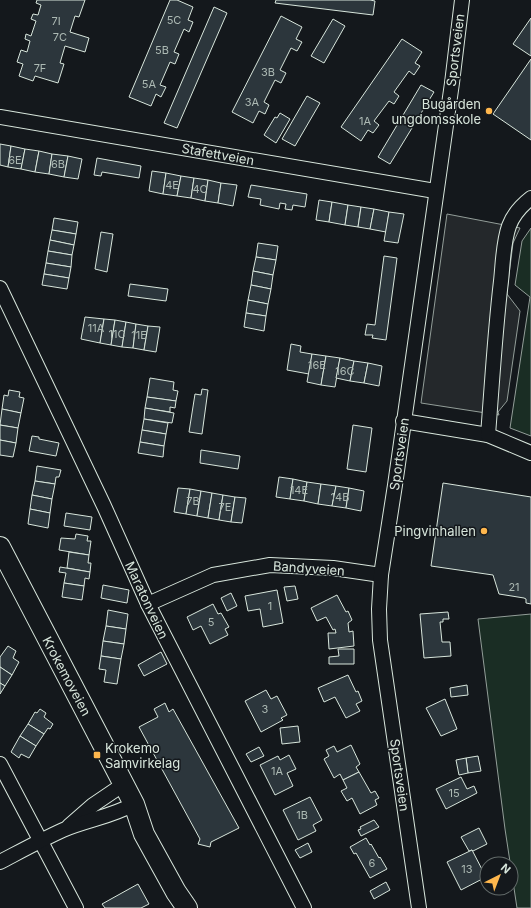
<svg xmlns="http://www.w3.org/2000/svg" width="531" height="908" font-family="Inter,sans-serif">
  <style>
    .green { fill: #1a2d24; stroke: #939e99 }
    .parking { fill: #24282b; stroke: #939e99 }
    .building { fill: #2c363c; stroke: #d8e6dc }
    .lines { fill: none; stroke-linecap: round; stroke-linejoin: round }
    .minor-casing { stroke: #d8e6dc; stroke-width: 16 }
    .secondary-casing { stroke: #d8e6dc; stroke-width: 22 }
    .minor { stroke: #14181c; stroke-width: 14 }
    .secondary { stroke: #14181c; stroke-width: 20 }
    .poi-dot { fill: #ffb74d; stroke: #14181c; stroke-width: 1.5 }
    .labels { text-anchor: middle; dominant-baseline: central; stroke-width: 3; stroke-linejoin: round; paint-order: stroke }
    .number-label { font-size: 11px; fill: #adbab4 }
    .street-label { font-size: 13px; fill: #d8e6dc; stroke: #14181c }
    .poi-label { font-size: 13px; fill: #d8e6dc; stroke: #14181c; text-anchor: end }
  </style>
  <rect width="100%" height="100%" fill="#14181c"/>
  <g class="green">
    <polygon points="531,228 531,436 510,428 530,297 515,285 522,241"/>
    <polygon points="531,614 531,908 517,908 505,829 478,619"/>
  </g>
  <polygon class="parking" points="447,214 520,228 513,243 507,291 507,294 520,311 507,401 498,412 499,415 421,403"/>
  <g class="building">
    <polygon points="37,0 85,0 79,17 75,16 70,32 89,38 85,52 65,46 60,63 64,64 58,83 35,76 33,81 19,76 23,64 17,62 21,50 27,52 30,41 25,39 26,34 31,36 36,21 31,19 33,14 38,15 41,5 36,3"/>
    <polygon points="170,0 177,0 193,7 188,20 193,22 189,32 184,29 174,52 179,54 175,64 170,62 160,85 166,87 161,97 156,94 151,106 129,97"/>
    <polygon points="276,0 370,0 375,1 373,15 275,3"/>
    <polygon points="214,7 227,13 177,128 164,123"/>
    <polygon points="281,16 302,27 296,39 302,42 297,51 291,48 280,70 286,73 281,83 275,80 264,102 269,105 265,114 259,111 253,123 232,112"/>
    <polygon points="531,18 531,56 513,44"/>
    <polygon points="333,19 345,26 324,63 311,56"/>
    <polygon points="402,39 422,52 415,63 420,66 414,75 409,71 394,92 399,96 394,104 389,101 374,121 379,125 373,133 368,130 361,141 341,127"/>
    <polygon points="531,59 531,140 493,114"/>
    <polygon points="421,85 434,92 390,164 378,157"/>
    <polygon points="307,96 320,103 295,146 282,139"/>
    <polygon points="280,113 290,119 276,143 264,135 275,117 277,118"/>
    <polygon points="0,144 11,146 8,167 0,165"/>
    <polygon points="11,146 25,149 21,169 8,167"/>
    <polygon points="25,149 39,151 35,172 21,169"/>
    <polygon points="39,151 52,154 49,174 35,172"/>
    <polygon points="52,154 68,156 64,177 49,174"/>
    <polygon points="68,156 82,159 78,179 64,177"/>
    <polygon points="97,158 141,166 139,178 102,172 101,176 94,175"/>
    <polygon points="152,171 166,173 163,194 149,191"/>
    <polygon points="166,173 181,176 177,196 163,194"/>
    <polygon points="181,176 194,178 191,198 177,196"/>
    <polygon points="194,178 208,180 205,201 191,198"/>
    <polygon points="208,180 221,183 218,203 205,201"/>
    <polygon points="221,183 237,185 233,206 218,203"/>
    <polygon points="251,185 307,194 305,207 293,205 292,210 285,209 286,204 280,203 279,209 260,205 261,199 248,197"/>
    <polygon points="319,200 332,202 329,222 316,220"/>
    <polygon points="332,202 348,205 345,225 329,222"/>
    <polygon points="348,205 361,207 358,227 345,225"/>
    <polygon points="361,207 374,209 370,229 358,227"/>
    <polygon points="374,209 389,212 386,232 370,229"/>
    <polygon points="389,212 404,214 398,243 384,241"/>
    <polygon points="54,218 78,222 76,234 52,230"/>
    <polygon points="52,230 76,234 74,245 50,240"/>
    <polygon points="101,232 113,234 107,272 95,269"/>
    <polygon points="50,240 74,245 72,255 48,251"/>
    <polygon points="258,243 278,246 276,260 256,257"/>
    <polygon points="48,251 72,255 71,267 46,263"/>
    <polygon points="384,256 397,258 386,340 372,338 373,335 365,335 367,324 375,325"/>
    <polygon points="256,257 276,260 273,275 253,271"/>
    <polygon points="46,263 71,267 69,278 44,274"/>
    <polygon points="253,271 273,275 271,289 251,285"/>
    <polygon points="44,274 69,278 67,289 42,285"/>
    <polygon points="130,284 168,289 166,301 128,296"/>
    <polygon points="251,285 271,289 268,304 248,300"/>
    <polygon points="248,300 268,304 266,316 246,313"/>
    <polygon points="246,313 266,316 264,331 244,327"/>
    <polygon points="85,317 104,319 100,343 81,339"/>
    <polygon points="104,319 115,320 111,345 100,343"/>
    <polygon points="115,320 126,322 122,347 111,345"/>
    <polygon points="126,322 136,324 133,348 122,347"/>
    <polygon points="136,324 148,326 144,350 133,348"/>
    <polygon points="148,326 160,327 156,352 144,350"/>
    <polygon points="291,344 301,346 300,352 312,354 309,374 287,370"/>
    <polygon points="312,354 326,356 321,385 307,382"/>
    <polygon points="326,356 340,358 335,387 321,385"/>
    <polygon points="340,358 354,361 350,381 336,378"/>
    <polygon points="354,361 368,363 364,383 350,381"/>
    <polygon points="368,363 382,366 379,386 364,383"/>
    <polygon points="150,378 174,382 173,390 178,391 176,401 147,397"/>
    <polygon points="202,389 208,390 202,434 189,432 195,394 201,395"/>
    <polygon points="9,390 20,392 19,397 24,398 21,413 2,409 4,395 8,396"/>
    <polygon points="147,397 176,401 175,408 170,407 170,412 145,408"/>
    <polygon points="145,408 174,413 172,423 144,419"/>
    <polygon points="2,409 21,413 18,428 0,425"/>
    <polygon points="144,419 168,423 166,434 142,430"/>
    <polygon points="0,425 18,428 16,443 0,440"/>
    <polygon points="353,425 372,428 366,472 347,469"/>
    <polygon points="142,430 166,434 164,446 140,442"/>
    <polygon points="32,436 39,437 39,439 59,443 56,456 29,451"/>
    <polygon points="0,440 16,443 13,457 0,455"/>
    <polygon points="140,442 164,446 163,457 138,453"/>
    <polygon points="201,450 240,456 238,469 200,463"/>
    <polygon points="37,466 61,470 59,477 56,477 55,484 35,481"/>
    <polygon points="279,477 293,479 290,499 276,497"/>
    <polygon points="293,479 307,482 304,501 290,499"/>
    <polygon points="35,481 55,484 52,499 32,495"/>
    <polygon points="307,482 321,484 318,504 304,501"/>
    <polygon points="443,483 531,497 531,604 526,603 526,599 524,598 499,594 493,575 431,566"/>
    <polygon points="321,484 336,486 332,506 318,504"/>
    <polygon points="336,486 349,488 346,508 332,506"/>
    <polygon points="178,488 190,489 186,514 174,512"/>
    <polygon points="349,488 364,491 361,511 346,508"/>
    <polygon points="190,489 201,491 197,516 186,514"/>
    <polygon points="201,491 212,493 208,518 197,516"/>
    <polygon points="212,493 223,495 219,520 208,518"/>
    <polygon points="32,495 52,499 50,513 30,509"/>
    <polygon points="223,495 235,497 231,522 219,520"/>
    <polygon points="235,497 246,498 242,523 231,522"/>
    <polygon points="30,509 50,513 48,528 28,524"/>
    <polygon points="66,513 92,517 90,530 64,526"/>
    <polygon points="76,534 88,536 87,541 91,541 89,555 59,550 61,538 75,539"/>
    <polygon points="69,552 89,555 88,563 91,563 90,572 67,568"/>
    <polygon points="60,567 90,572 89,579 85,578 84,586 64,583 66,573 59,572"/>
    <polygon points="64,583 84,586 82,600 62,597"/>
    <polygon points="103,585 129,590 127,603 101,598"/>
    <polygon points="295,586 298,599 287,601 284,587"/>
    <polygon points="277,590 283,623 263,627 260,609 248,611 245,596"/>
    <polygon points="231,593 237,606 227,611 221,598"/>
    <polygon points="337,595 346,612 348,611 352,620 348,623 349,632 353,631 354,646 329,649 328,633 336,633 335,629 333,630 326,617 317,621 311,608"/>
    <polygon points="213,604 218,614 221,613 229,627 225,629 228,635 210,644 201,626 193,630 187,617"/>
    <polygon points="108,610 128,614 126,629 106,626"/>
    <polygon points="448,612 449,619 443,619 443,622 440,622 442,642 450,642 451,656 424,658 420,614"/>
    <polygon points="106,626 126,629 124,644 103,641"/>
    <polygon points="103,641 124,644 121,659 101,656"/>
    <polygon points="8,646 16,651 13,658 19,662 12,675 0,667 0,657"/>
    <polygon points="338,649 354,649 354,664 329,664 329,657 339,656"/>
    <polygon points="161,652 167,664 144,676 138,665"/>
    <polygon points="101,656 121,659 117,684 104,682 106,670 99,669"/>
    <polygon points="0,667 12,675 5,686 0,683"/>
    <polygon points="348,675 356,692 358,691 362,701 356,704 360,711 346,718 335,697 324,702 318,688"/>
    <polygon points="0,683 5,686 0,694"/>
    <polygon points="467,685 468,695 451,697 450,688"/>
    <polygon points="266,690 271,699 277,696 287,715 281,718 283,720 261,732 245,701"/>
    <polygon points="445,699 457,729 441,736 426,708"/>
    <polygon points="165,703 169,712 173,709 239,828 211,842 210,847 198,844 200,839 139,727 158,717 154,709"/>
    <polygon points="40,709 46,713 44,717 53,724 50,729 48,728 44,734 28,724 35,712 37,713"/>
    <polygon points="28,724 44,734 36,746 20,736"/>
    <polygon points="298,726 300,742 282,744 280,728"/>
    <polygon points="20,736 36,746 29,758 21,754 19,758 11,752"/>
    <polygon points="351,745 360,764 356,767 359,772 343,780 340,774 334,778 324,759 329,756 326,750 334,746 337,752"/>
    <polygon points="259,747 264,756 251,762 246,754"/>
    <polygon points="289,755 296,769 287,773 293,786 275,795 260,765 278,756 280,760"/>
    <polygon points="478,756 481,771 468,773 466,758"/>
    <polygon points="466,758 468,773 459,775 456,760"/>
    <polygon points="359,772 371,793 375,791 379,798 375,800 377,805 360,814 352,798 347,801 341,791 347,788 343,780"/>
    <polygon points="461,777 467,789 474,786 477,793 446,809 436,789"/>
    <polygon points="310,797 322,820 313,825 316,831 298,840 283,810"/>
    <polygon points="374,820 379,827 361,836 358,830 361,829 360,827"/>
    <polygon points="479,828 487,844 473,851 472,850 469,851 461,837"/>
    <polygon points="366,838 370,845 371,844 379,858 380,857 387,869 370,878 356,853 354,854 350,847"/>
    <polygon points="308,843 312,852 300,858 295,850"/>
    <polygon points="472,850 486,877 461,890 447,862"/>
    <polygon points="386,882 390,890 374,899 370,891"/>
    <polygon points="138,884 149,904 141,908 105,908 102,904"/>
  </g>
  <g class="lines">
    <g class="minor-casing">
      <g id="minor">
        <polyline points="0,117 435,191"/>
        <polyline points="0,288 104,506 148,604 304,908"/>
        <polyline points="403,421 488,435 531,453"/>
        <path d="M488,435c4,-51 7,-103 13,-154 2,-18 2,-38 8,-55 4,-11 13,-21 22,-28"/>
        <polyline points="148,604 213,575 270,565 333,568 381,575"/>
        <polyline points="0,764 76,908"/>
        <polyline points="69,826 93,805 124,784"/>
        <path d="M0,862c21,-11 41,-22 63,-32 23,-10 48,-13 71,-26"/>
        <polyline points="419,908 380,640 379,609 381,575 395,485 452,83 462,0"/>
      </g>
    </g>
    <g class="secondary-casing">
      <polyline id="secondary" points="0,547 134,804 144,834 176,892 187,908"/>
    </g>
    <use href="#minor" class="minor"/>
    <use href="#secondary" class="secondary"/>
  </g>
  <g class="poi-dot">
    <circle cx="489" cy="111" r="4"/>
    <circle cx="484" cy="531" r="4"/>
    <rect x="93" y="751" width="8" height="8" rx="2"/>
  </g>
  <g class="labels">
    <g class="number-label">
      <text x="174" y="20">5C</text>
      <text x="56" y="21">7I</text>
      <text x="60" y="37">7C</text>
      <text x="162" y="50">5B</text>
      <text x="40" y="68">7F</text>
      <text x="268" y="72">3B</text>
      <text x="149" y="84">5A</text>
      <text x="252" y="102">3A</text>
      <text x="365" y="121">1A</text>
      <text x="15" y="160">6E</text>
      <text x="58" y="164">6B</text>
      <text x="172" y="185">4E</text>
      <text x="200" y="189">4C</text>
      <text x="96" y="328">11A</text>
      <text x="117" y="334">11C</text>
      <text x="139" y="335">11E</text>
      <text x="317" y="365">16E</text>
      <text x="345" y="371">16C</text>
      <text x="299" y="490">14E</text>
      <text x="340" y="497">14B</text>
      <text x="193" y="501">7B</text>
      <text x="225" y="507">7E</text>
      <text x="514" y="587">21</text>
      <text x="270" y="606">1</text>
      <text x="211" y="622">5</text>
      <text x="265" y="709">3</text>
      <text x="277" y="771">1A</text>
      <text x="454" y="793">15</text>
      <text x="302" y="815">1B</text>
      <text x="372" y="863">6</text>
      <text x="467" y="869">13</text>
    </g>
    <g class="street-label">
      <text transform="translate(455 50) rotate(-83)">Sportsveien</text>
      <text transform="translate(218 154) rotate(10)">Stafettveien</text>
      <text transform="translate(399 454) rotate(-82)">Sportsveien</text>
      <text transform="translate(309 568) rotate(4)">Bandyveien</text>
      <text transform="translate(147 600) rotate(65)">Maratonveien</text>
      <text transform="translate(67 676) rotate(62)">Krokemoveien</text>
      <text transform="translate(400 775) rotate(82)">Sportsveien</text>
    </g>
    <g class="poi-label">
      <text x="481" y="104">Bugården<tspan x="481" dy="15">ungdomsskole</tspan></text>
      <text x="476" y="531">Pingvinhallen</text>
      <text x="105" y="748" text-anchor="start">Krokemo<tspan x="105" dy="15">Samvirkelag</tspan></text>
    </g>
  </g>
  <g transform="translate(499 876) rotate(42)"><circle r="19" fill="#14181c" stroke="#626a69"/>
  <path d="M0-3L7 15L0 10L-7 15Z" fill="#ffb74d"/>
  <text y="-6" font-size="11" font-weight="bold" text-anchor="middle" fill="#d8e6dc">N</text>
  </g>
</svg>
